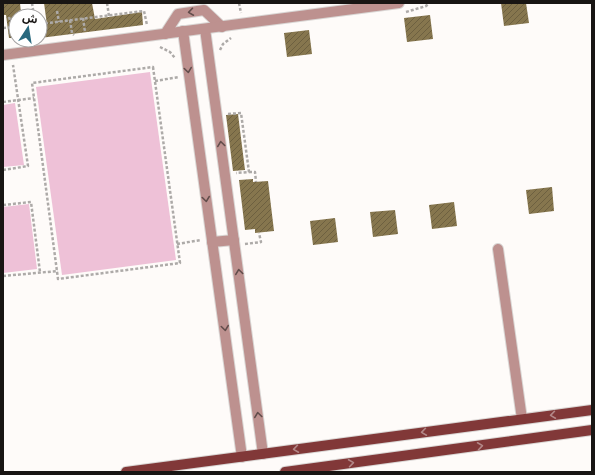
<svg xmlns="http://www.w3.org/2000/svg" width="595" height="475" font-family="'Alegreya Sans','Noto Sans Arabic',sans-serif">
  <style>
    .grass { fill: #eec1d7 }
    .building { fill: url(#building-hatch) }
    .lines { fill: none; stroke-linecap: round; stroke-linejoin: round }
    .minor-casing { stroke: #d9d6d4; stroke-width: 12 }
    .major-casing { stroke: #d9d6d4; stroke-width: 12 }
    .path { stroke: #adaaa8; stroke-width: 2.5; stroke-dasharray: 3 2; stroke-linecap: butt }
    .minor { stroke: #bd918f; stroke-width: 10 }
    .major { stroke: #813838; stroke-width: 10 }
    .oneway { stroke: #624d4b }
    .oneway2 { stroke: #b38888 }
  </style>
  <defs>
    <pattern id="building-hatch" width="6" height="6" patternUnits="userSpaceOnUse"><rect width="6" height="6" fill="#86764e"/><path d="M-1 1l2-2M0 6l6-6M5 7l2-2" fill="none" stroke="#6d6040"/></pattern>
  </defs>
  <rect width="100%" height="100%" fill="#fefbf9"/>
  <g class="grass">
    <polygon points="150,72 176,260 62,275 36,87"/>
    <polygon points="15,103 24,165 3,167 3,105"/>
    <polygon points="29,204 37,269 3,273 3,207"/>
  </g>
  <g class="building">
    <polygon points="3,3 20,3 21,13 16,13 16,38 9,38 6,15 3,15"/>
    <polygon points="44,3 92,3 95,19 142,12 143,25 40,38 40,25 47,25"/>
    <polygon points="501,3 526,3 529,23 504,26"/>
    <polygon points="430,15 433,39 407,42 404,18"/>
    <polygon points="309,30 312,54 287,57 284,33"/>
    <polygon points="238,114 245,170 233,171 226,115"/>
    <polygon points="253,179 253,182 268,181 274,231 255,233 255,229 245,230 239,180"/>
    <polygon points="552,187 554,211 529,214 526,190"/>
    <polygon points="454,202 457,226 432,229 429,205"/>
    <polygon points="395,210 398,234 373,237 370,212"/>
    <polygon points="335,218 338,242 313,245 310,221"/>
  </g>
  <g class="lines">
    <g class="minor-casing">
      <g id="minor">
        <polyline points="205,29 263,454"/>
        <polyline points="183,31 242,457"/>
        <polyline points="165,34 178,14 204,10 222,27"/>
        <polyline points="3,55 399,3"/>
        <polyline points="212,242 234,240"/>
        <polyline points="498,249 522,419"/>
      </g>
    </g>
    <g class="major-casing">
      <g id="major">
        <polyline points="126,472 592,410"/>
        <polyline points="285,472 592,430"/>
      </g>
    </g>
    <g class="path">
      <polyline points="32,3 34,16"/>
      <polyline points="107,3 109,16"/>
      <polyline points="239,3 241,13"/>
      <polyline points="57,11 59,22"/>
      <polyline points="406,12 426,6 429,3"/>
      <polyline points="9,17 12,27"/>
      <polyline points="83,18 85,32"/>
      <polyline points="70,20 72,33 74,35"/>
      <polyline points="40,24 144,11 147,25"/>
      <polyline points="3,28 16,27"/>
      <polyline points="160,47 170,52 175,58"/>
      <polyline points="220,50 223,44 231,38"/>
      <polygon points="153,67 180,263 58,279 32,83"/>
      <polyline points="155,81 179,77"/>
      <polyline points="3,102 34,98"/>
      <polyline points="228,114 241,113 249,172 236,173"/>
      <polyline points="3,170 28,166 13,65"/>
      <polyline points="249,172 255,172 256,182"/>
      <polyline points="3,205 31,202 40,272"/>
      <polyline points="177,244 201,240"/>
      <polyline points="245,244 261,242 259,233"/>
      <polyline points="3,276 58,271"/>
    </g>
    <use href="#minor" class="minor"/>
    <use href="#major" class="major"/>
  </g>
  <defs><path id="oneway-chevron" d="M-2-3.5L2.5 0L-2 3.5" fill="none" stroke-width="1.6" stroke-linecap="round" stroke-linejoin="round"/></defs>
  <g class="oneway">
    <use href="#oneway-chevron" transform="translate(191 12) rotate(172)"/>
    <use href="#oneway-chevron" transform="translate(188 70) rotate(82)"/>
    <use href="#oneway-chevron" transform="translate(221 144) rotate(-98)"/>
    <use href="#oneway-chevron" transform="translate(206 199) rotate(82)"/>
    <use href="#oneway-chevron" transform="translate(239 272) rotate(-98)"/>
    <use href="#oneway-chevron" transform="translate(225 328) rotate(82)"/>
    <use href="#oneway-chevron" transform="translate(258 415) rotate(-98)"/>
  </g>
  <g class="oneway2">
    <use href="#oneway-chevron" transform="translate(553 415) rotate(172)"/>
    <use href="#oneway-chevron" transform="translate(424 432) rotate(172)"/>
    <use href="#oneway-chevron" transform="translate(480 446) rotate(-8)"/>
    <use href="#oneway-chevron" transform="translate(296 449) rotate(172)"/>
    <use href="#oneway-chevron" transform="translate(351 463) rotate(-8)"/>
  </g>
  <rect width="595" height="475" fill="none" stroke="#181513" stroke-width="8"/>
  <g transform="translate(28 28) rotate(12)"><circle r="19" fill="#ffffff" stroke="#a3a1a1"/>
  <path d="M0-3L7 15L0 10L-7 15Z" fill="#29697e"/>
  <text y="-6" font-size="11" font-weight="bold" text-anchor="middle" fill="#181513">ش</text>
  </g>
</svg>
